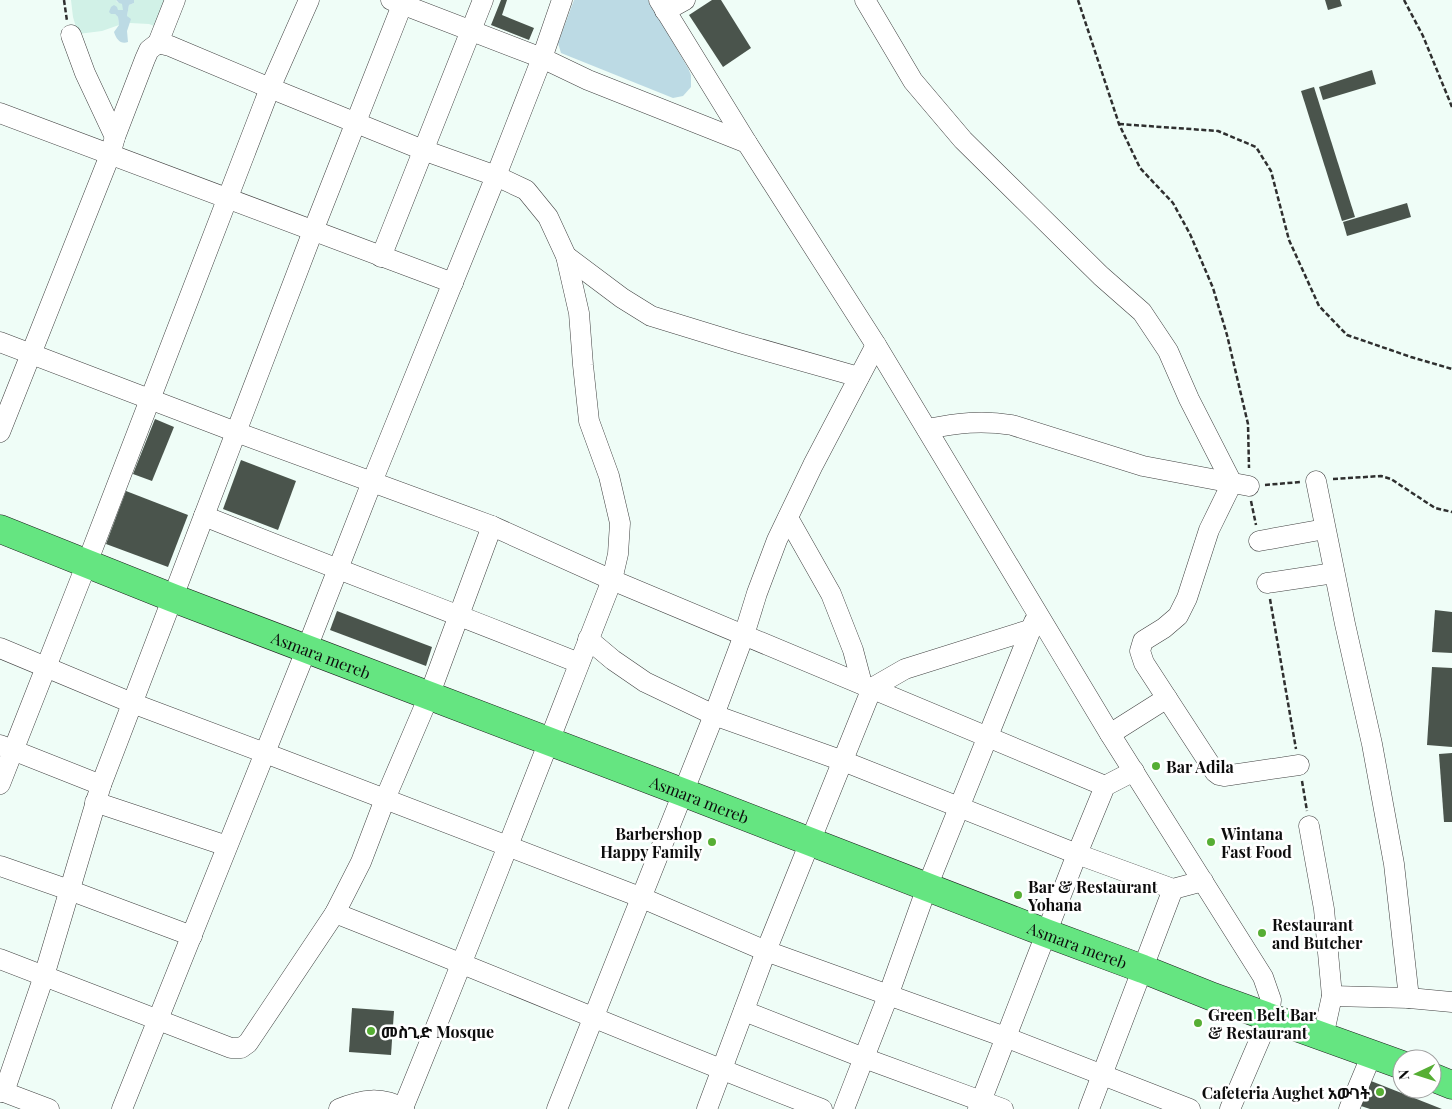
<svg xmlns="http://www.w3.org/2000/svg" width="1452" height="1109" font-family="'Playfair Display','Noto Sans Ethiopic',serif">
  <style>
    .farmland { fill: #d1f1e7 }
    .green { fill: #bcdae4 }
    .building { fill: #4a544c }
    .lines { fill: none; stroke-linecap: round; stroke-linejoin: round }
    .minor-casing { stroke: #404040; stroke-width: 21 }
    .highway-casing { stroke: #1e1e1e; stroke-width: 29 }
    .path { stroke: #2f2f2f; stroke-width: 2.5; stroke-dasharray: 5 2.5; stroke-linecap: butt }
    .minor { stroke: #fff; stroke-width: 20 }
    .highway { stroke: #65e581; stroke-width: 28 }
    .poi-dot { fill: #56ae34; stroke: #fff; stroke-width: 2 }
    .labels { text-anchor: middle; dominant-baseline: central; stroke-width: 5; stroke-linejoin: round; paint-order: stroke }
    .street-label { font-size: 16px; fill: #0d0d0d; stroke: #fff }
    .poi-label { font-size: 16px; font-weight: bold; fill: #0d0d0d; stroke: #fff; text-anchor: start }
  </style>
  <rect width="100%" height="100%" fill="#effdf7"/>
  <g class="farmland">
    <polygon points="71,0 116,0 117,2 123,4 123,10 117,10 115,14 118,17 119,25 102,31 78,34 73,17"/>
    <polygon points="134,0 175,0 163,29 149,24 130,23 127,16 129,5 134,3"/>
  </g>
  <g class="green">
    <path d="M116,0h18v3l-5,2 -2,11 4,3 -4,12 1,11c-7,3 -12,-3 -14,-10l5,-7 -1,-8 -3,-3h-4l-2,-2 2,-5 3,-2 3,2 1,3h5l-1,-6 -3,-1z"/>
    <polygon points="574,0 648,0 688,68 691,75 691,87 683,96 673,98 561,53 558,43"/>
  </g>
  <g class="building">
    <polygon points="501,0 507,0 502,15 534,28 529,40 491,25"/>
    <polygon points="712,0 721,0 751,48 723,67 689,15"/>
    <polygon points="1325,0 1340,0 1342,6 1328,10"/>
    <polygon points="1372,70 1376,84 1323,100 1319,87"/>
    <polygon points="1314,87 1355,217 1342,221 1301,91"/>
    <polygon points="1407,203 1411,217 1347,236 1343,222"/>
    <polygon points="155,419 174,427 152,481 133,474"/>
    <polygon points="241,460 296,481 278,530 223,509"/>
    <polygon points="126,491 188,515 168,567 106,544"/>
    <polygon points="1435,610 1452,612 1452,653 1432,652"/>
    <polygon points="337,611 432,647 426,666 330,630"/>
    <polygon points="1432,667 1452,668 1452,747 1427,745"/>
    <polygon points="1452,753 1452,822 1444,822 1439,754"/>
    <polygon points="352,1008 394,1011 391,1055 349,1052"/>
    <polygon points="1371,1081 1442,1109 1370,1109 1361,1106"/>
  </g>
  <g class="lines">
    <g class="minor-casing">
      <g id="minor">
        <polyline points="391,0 542,58 588,80 747,143"/>
        <polyline points="659,0 747,143 876,345 1110,734 1263,977 1271,1000 1269,1018 1230,1109"/>
        <polyline points="865,0 913,81 963,140 1101,276 1142,312 1168,351 1189,399 1232,483 1209,530 1187,598 1178,616 1164,628 1143,641 1140,651 1144,663 1215,772 1219,775 1224,776 1299,765"/>
        <polyline points="665,11 685,0"/>
        <polyline points="71,35 85,73 115,137"/>
        <path d="M158,43l12,3 100,42 153,62 73,26 30,14 22,27 18,39 13,57 4,52 6,56 20,55 11,47 -2,31 -6,26c-69,176 -137,353 -209,528"/>
        <polyline points="0,113 453,283"/>
        <polyline points="566,256 622,298 651,316 739,343 859,377"/>
        <polyline points="381,257 483,0"/>
        <polyline points="0,342 236,432 492,526 612,580 1105,786"/>
        <path d="M927,429c31,-6 54,-9 85,-4l131,41 106,20"/>
        <polyline points="0,432 110,155 115,137 145,59 149,50 158,43 175,0"/>
        <polyline points="1316,481 1345,624 1372,744 1394,864 1409,998"/>
        <path d="M204,516c124,50 250,97 375,147"/>
        <polyline points="788,518 831,594 853,650 862,684"/>
        <polyline points="1259,541 1325,529"/>
        <polyline points="1267,583 1334,573"/>
        <polyline points="588,639 613,660 645,682 714,715 843,761 1077,854 1173,889 1203,881"/>
        <polyline points="0,648 132,703 265,753 640,897 766,951 1005,1037 1190,1109"/>
        <polyline points="1110,734 1167,698"/>
        <polyline points="0,745 101,785"/>
        <polyline points="0,784 87,563 270,88 309,0"/>
        <polyline points="95,802 227,846"/>
        <polyline points="1309,826 1324,909 1332,996 1323,1037"/>
        <polyline points="0,866 69,890 192,936"/>
        <path d="M335,913c163,64 324,133 487,196"/>
        <polyline points="0,959 231,1048 241,1048 248,1043 335,913 361,862 385,799 429,696 492,526"/>
        <polyline points="1332,996 1409,998 1452,1002"/>
        <polyline points="744,1011 864,1058 1003,1109"/>
        <polyline points="0,1092 4,1092 49,1109"/>
        <polyline points="4,1092 44,976 101,785 313,231 404,0"/>
        <polyline points="122,1109 307,648 372,482 496,176 542,58 562,0"/>
        <path d="M339,1109c23,-10 43,-13 65,0"/>
        <polyline points="557,1109 714,715 744,635 757,593 777,540 813,465 876,345"/>
        <polyline points="707,1109 766,951 872,688 905,669 1029,630"/>
        <polyline points="844,1109 888,996 927,887 1034,622"/>
        <polyline points="978,1109 1077,854 1105,786 1134,771"/>
        <polyline points="1089,1109 1173,889"/>
        <polyline points="1349,1109 1372,1054"/>
      </g>
    </g>
    <g class="highway-casing">
      <g id="highway">
        <path id="s1" d="M0,529l173,69 509,194 364,141 97,36 70,28 189,68"/>
        <polyline points="1432,1077 1452,1085"/>
      </g>
    </g>
    <g class="path">
      <polyline points="64,0 67,21"/>
      <polyline points="1078,0 1119,124 1140,168 1173,203 1190,234 1213,288 1227,335 1248,424 1249,468"/>
      <polyline points="1404,0 1423,36 1452,107"/>
      <polyline points="1119,124 1218,131 1256,147 1271,171 1289,240 1319,306 1347,335 1411,357 1452,369"/>
      <polyline points="1333,479 1381,476 1391,479 1435,508 1452,512"/>
      <polyline points="1265,485 1300,482"/>
      <polyline points="1251,501 1256,525"/>
      <polyline points="1270,599 1296,749"/>
      <polyline points="1302,781 1307,811"/>
    </g>
    <use href="#minor" class="minor"/>
    <use href="#highway" class="highway"/>
  </g>
  <g class="poi-dot">
    <circle cx="1156" cy="766" r="5"/>
    <circle cx="712" cy="842" r="5"/>
    <circle cx="1211" cy="842" r="5"/>
    <circle cx="1018" cy="895" r="5"/>
    <circle cx="1262" cy="933" r="5"/>
    <circle cx="1198" cy="1023" r="5"/>
    <circle cx="371" cy="1031" r="5"/>
    <circle cx="1380" cy="1092" r="5"/>
  </g>
  <g class="labels">
    <g class="street-label">
      <text stroke="none"><textPath href="#s1" startOffset="345">Asmara mereb</textPath></text>
      <text stroke="none"><textPath href="#s1" startOffset="750">Asmara mereb</textPath></text>
      <text stroke="none"><textPath href="#s1" startOffset="1155">Asmara mereb</textPath></text>
    </g>
    <g class="poi-label">
      <text x="1166" y="766">Bar Adila</text>
      <text x="702" y="833" text-anchor="end">Barbershop<tspan x="702" dy="18">Happy Family</tspan></text>
      <text x="1221" y="833">Wintana<tspan x="1221" dy="18">Fast Food</tspan></text>
      <text x="1028" y="886">Bar &amp; Restaurant<tspan x="1028" dy="18">Yohana</tspan></text>
      <text x="1272" y="924">Restaurant<tspan x="1272" dy="18">and Butcher</tspan></text>
      <text x="1208" y="1014">Green Belt Bar<tspan x="1208" dy="18">&amp; Restaurant</tspan></text>
      <text x="381" y="1031">መስጊድ Mosque</text>
      <text x="1370" y="1092" text-anchor="end">Cafeteria Aughet አውገት</text>
    </g>
  </g>
  <g transform="translate(1417 1074) rotate(266)"><circle r="24" fill="#ffffff" stroke="#9e9e9e"/>
  <path d="M0-4L9 19L0 12L-9 19Z" fill="#56ae34"/>
  <text y="-8" font-size="14" font-weight="bold" text-anchor="middle" fill="#0d0d0d">N</text>
  </g>
</svg>
